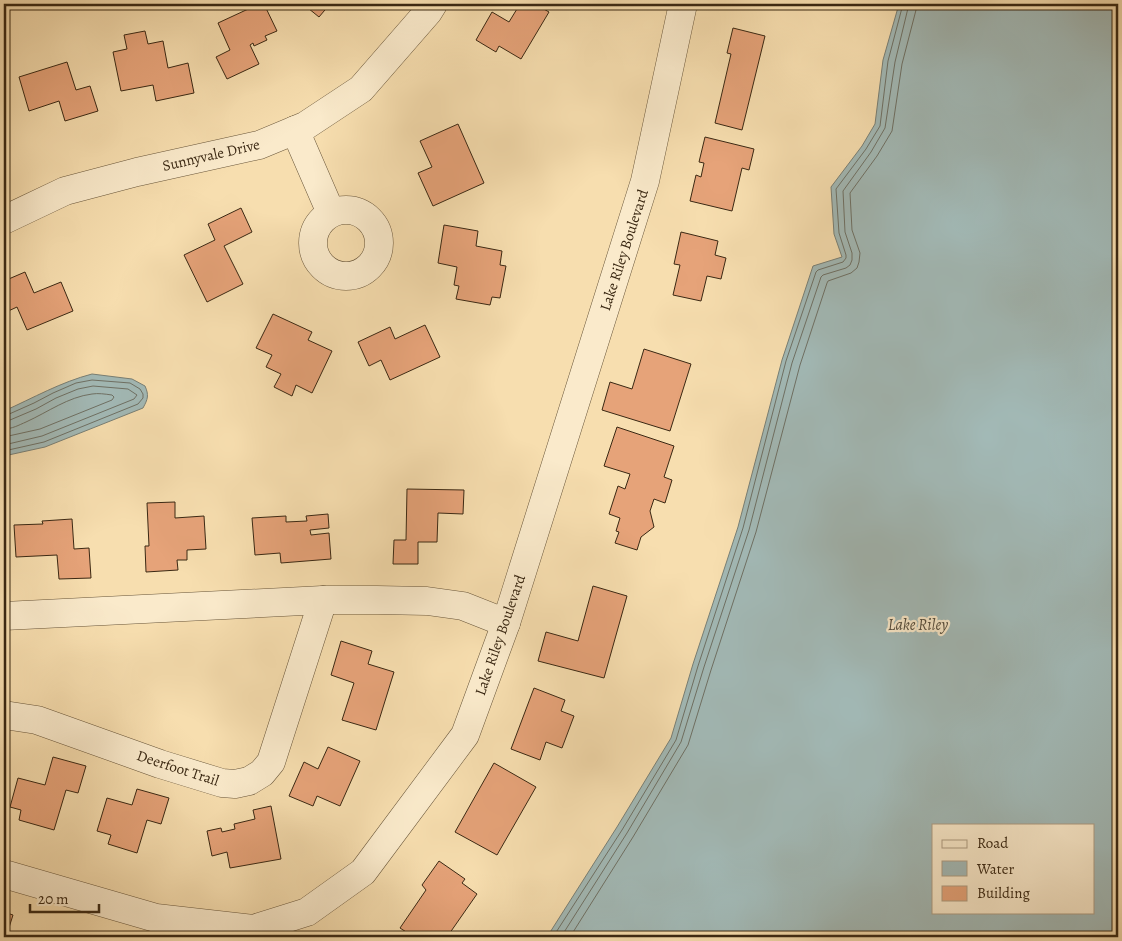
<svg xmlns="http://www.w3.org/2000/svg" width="1122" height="941" font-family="Alegreya,serif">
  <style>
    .water { fill: #a2b9b6; stroke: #787f75; fill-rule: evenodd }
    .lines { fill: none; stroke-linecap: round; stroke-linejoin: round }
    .shore { stroke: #6e7064; stroke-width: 1 }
    .building { fill: #e6a379; stroke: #3a2813 }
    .minor-casing { stroke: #69563a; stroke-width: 29 }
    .minor { stroke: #faeacb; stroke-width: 28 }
    .labels { text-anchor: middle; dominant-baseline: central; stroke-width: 4.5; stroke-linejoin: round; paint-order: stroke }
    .street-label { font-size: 15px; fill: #3a2813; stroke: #faeacb }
    .water-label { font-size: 16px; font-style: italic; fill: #544c3c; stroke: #faeacb }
  </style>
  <rect width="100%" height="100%" fill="#f7deaf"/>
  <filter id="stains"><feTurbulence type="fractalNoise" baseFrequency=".004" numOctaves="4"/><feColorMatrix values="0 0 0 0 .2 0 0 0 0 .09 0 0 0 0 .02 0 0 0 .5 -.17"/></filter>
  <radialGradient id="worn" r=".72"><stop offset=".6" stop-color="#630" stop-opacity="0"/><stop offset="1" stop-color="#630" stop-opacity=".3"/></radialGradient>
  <g class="water">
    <path d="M899,4h219v933h-571l70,-110 54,-89 22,-74 45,-137 44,-167 31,-94 29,-9 -8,-23 -3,-47 31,-41 13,-22 8,-64zM933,825h160v87h-160z"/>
    <path d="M92,374l40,5 13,7c4,9 3,13 -2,22l-98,39 -41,9v-45c29,-13 57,-29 88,-37z"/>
  </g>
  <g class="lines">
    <g class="shore">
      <polyline points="4,415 7,415 34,403 53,393 76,383 92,380 130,383 140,389 143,394 143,398 138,404 44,442 4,451"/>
      <polyline points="4,421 10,420 36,409 56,398 78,389 93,386 128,389 137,395 134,399 42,436 4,445"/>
      <path d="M4,429c8,0 15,-4 22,-7 22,-10 42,-25 66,-28 6,-1 13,0 20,1l2,2 -2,3 -72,29 -36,8"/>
      <polyline points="553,937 622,830 676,740 698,666 743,528 786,361 816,272 818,270 843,262 846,258 846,255 839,233 836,189 866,149 880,126 888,61 903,4"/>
      <polyline points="561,937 627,833 681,742 704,667 749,530 792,363 821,277 823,275 846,268 850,265 852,260 852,253 845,232 843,191 871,152 885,128 895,62 909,4"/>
      <polyline points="570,937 633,837 688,745 711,670 756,532 800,365 827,283 828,281 851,273 857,268 859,262 860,253 852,230 850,193 877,156 892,131 902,64 916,10 917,4"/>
    </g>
  </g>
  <g class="building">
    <polygon points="259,4 264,4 277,31 265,36 267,40 254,46 253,43 250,45 259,64 227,79 216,57 230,50 218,23"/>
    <polygon points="303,4 330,4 319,17"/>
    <polygon points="520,4 535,4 549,12 521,59 499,46 496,52 476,40 492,12 509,22"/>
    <polygon points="789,4 809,4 808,9"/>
    <polygon points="733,28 765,36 742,130 715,123 731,54 727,53"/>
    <polygon points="145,31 148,44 163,41 168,68 188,63 194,93 156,101 153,85 121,91 113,52 127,49 124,35"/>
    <polygon points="67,62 76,90 90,86 98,111 65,121 59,101 29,111 19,77"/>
    <polygon points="458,124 484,183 433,206 418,173 432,167 420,141"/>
    <polygon points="705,137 754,149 749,170 742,168 732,211 690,201 696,175 701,177 704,163 699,162"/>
    <polygon points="241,208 252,232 224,246 243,284 207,302 184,255 215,240 208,224"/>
    <polygon points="444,225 478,231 476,246 502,251 500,265 506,266 500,298 492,297 490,305 456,299 459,286 454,285 457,267 438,263"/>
    <polygon points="681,232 718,241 715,255 726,258 721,279 707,276 701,301 673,295 680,265 674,264"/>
    <polygon points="25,272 34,293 61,282 73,311 27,330 17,307 4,313 4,281"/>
    <polygon points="273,314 312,332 308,340 332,351 312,393 296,385 292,396 274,387 281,374 266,367 272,355 256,348"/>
    <polygon points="425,325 440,357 390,380 381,360 369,366 358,342 390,327 395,339"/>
    <polygon points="644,349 691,364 670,431 602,410 610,382 632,389"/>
    <polygon points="617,427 674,446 664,477 672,480 665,503 654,499 650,511 654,527 641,537 637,550 615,543 619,532 616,531 620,518 609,514 618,486 625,489 630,474 604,466"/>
    <polygon points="407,489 464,490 463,514 438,513 437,542 418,542 418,564 393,564 394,540 406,540"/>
    <polygon points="175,502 175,518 204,516 206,549 187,550 187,560 177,560 178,570 146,572 145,546 149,546 147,503"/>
    <polygon points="328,514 329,528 310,530 311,535 329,533 331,559 281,563 280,553 255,555 252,518 286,516 286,522 307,521 306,516"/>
    <polygon points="72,519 74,549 89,548 91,578 59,579 57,555 16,557 14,525 43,524 42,521"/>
    <polygon points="593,586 627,596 604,678 538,661 546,632 578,641"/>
    <polygon points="341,641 372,651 368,664 394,672 376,730 342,720 354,683 331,675"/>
    <polygon points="534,688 565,700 561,711 574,716 562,748 546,742 540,760 511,749"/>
    <polygon points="328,747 360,761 340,806 317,796 313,806 289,796 304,762 318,769"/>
    <polygon points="53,757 86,766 78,793 66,790 54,830 19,820 21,810 10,807 18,778 45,785"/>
    <polygon points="494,763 536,787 497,855 455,832"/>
    <polygon points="137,789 169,798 161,824 147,820 137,853 108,844 111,835 97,831 107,798 132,805"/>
    <polygon points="271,806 281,859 230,868 227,852 212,856 207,831 221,828 222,832 235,829 234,824 255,819 253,810"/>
    <polygon points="439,861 465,879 462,883 477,894 447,937 414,937 400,928 426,890 422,885"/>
    <polygon points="4,912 13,915 6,937 4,937"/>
  </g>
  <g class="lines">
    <g class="minor-casing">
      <g id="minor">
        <polyline points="295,130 331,213"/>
        <circle cx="346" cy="243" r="33"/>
        <polyline points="4,220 65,191 137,172 259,145 305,126 361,89 428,12 433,4"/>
        <polyline points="4,616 323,600 377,600 427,601 463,606 506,623"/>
        <polyline points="4,715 37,720 160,764 222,783 235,784 249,781 262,773 271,762 323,600"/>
        <polyline points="4,874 156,918 253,929 307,912 363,872 465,735 506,623 645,181 683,4"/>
      </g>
    </g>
    <use href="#minor" class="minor"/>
  </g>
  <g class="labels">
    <g class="street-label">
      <text transform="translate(211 155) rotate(-13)">Sunnyvale Drive</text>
      <text transform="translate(624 250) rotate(-72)">Lake Riley Boulevard</text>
      <text transform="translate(500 635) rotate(-71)">Lake Riley Boulevard</text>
      <text transform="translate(178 768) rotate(18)">Deerfoot Trail</text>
    </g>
    <g class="water-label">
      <text x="918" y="625">Lake Riley</text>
    </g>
  </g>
  <rect width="1122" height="941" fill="none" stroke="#f7deaf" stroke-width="20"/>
  <rect x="5" y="5" width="1112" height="931" fill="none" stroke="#3a2813" stroke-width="2.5"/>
  <rect x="10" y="10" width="1102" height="921" fill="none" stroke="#3a2813"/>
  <rect x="932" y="824" width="162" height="90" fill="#faeacb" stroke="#ad9c81"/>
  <rect x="942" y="840" width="25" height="8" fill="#faeacb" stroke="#ad9c81"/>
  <text x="977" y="848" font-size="15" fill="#3a2813">Road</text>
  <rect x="942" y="861" width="25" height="15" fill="#a2b9b6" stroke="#ad9c81"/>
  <text x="977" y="874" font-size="15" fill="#3a2813">Water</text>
  <rect x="942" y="886" width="25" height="15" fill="#e6a379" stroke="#ad9c81"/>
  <text x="977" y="898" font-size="15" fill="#3a2813">Building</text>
  <path d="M30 904v8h69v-8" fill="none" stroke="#3a2813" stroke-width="2.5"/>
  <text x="38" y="904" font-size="15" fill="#3a2813" stroke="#faeacb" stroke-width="4" paint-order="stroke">20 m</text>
  <rect width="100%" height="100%" filter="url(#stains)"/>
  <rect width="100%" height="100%" fill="url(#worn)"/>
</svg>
